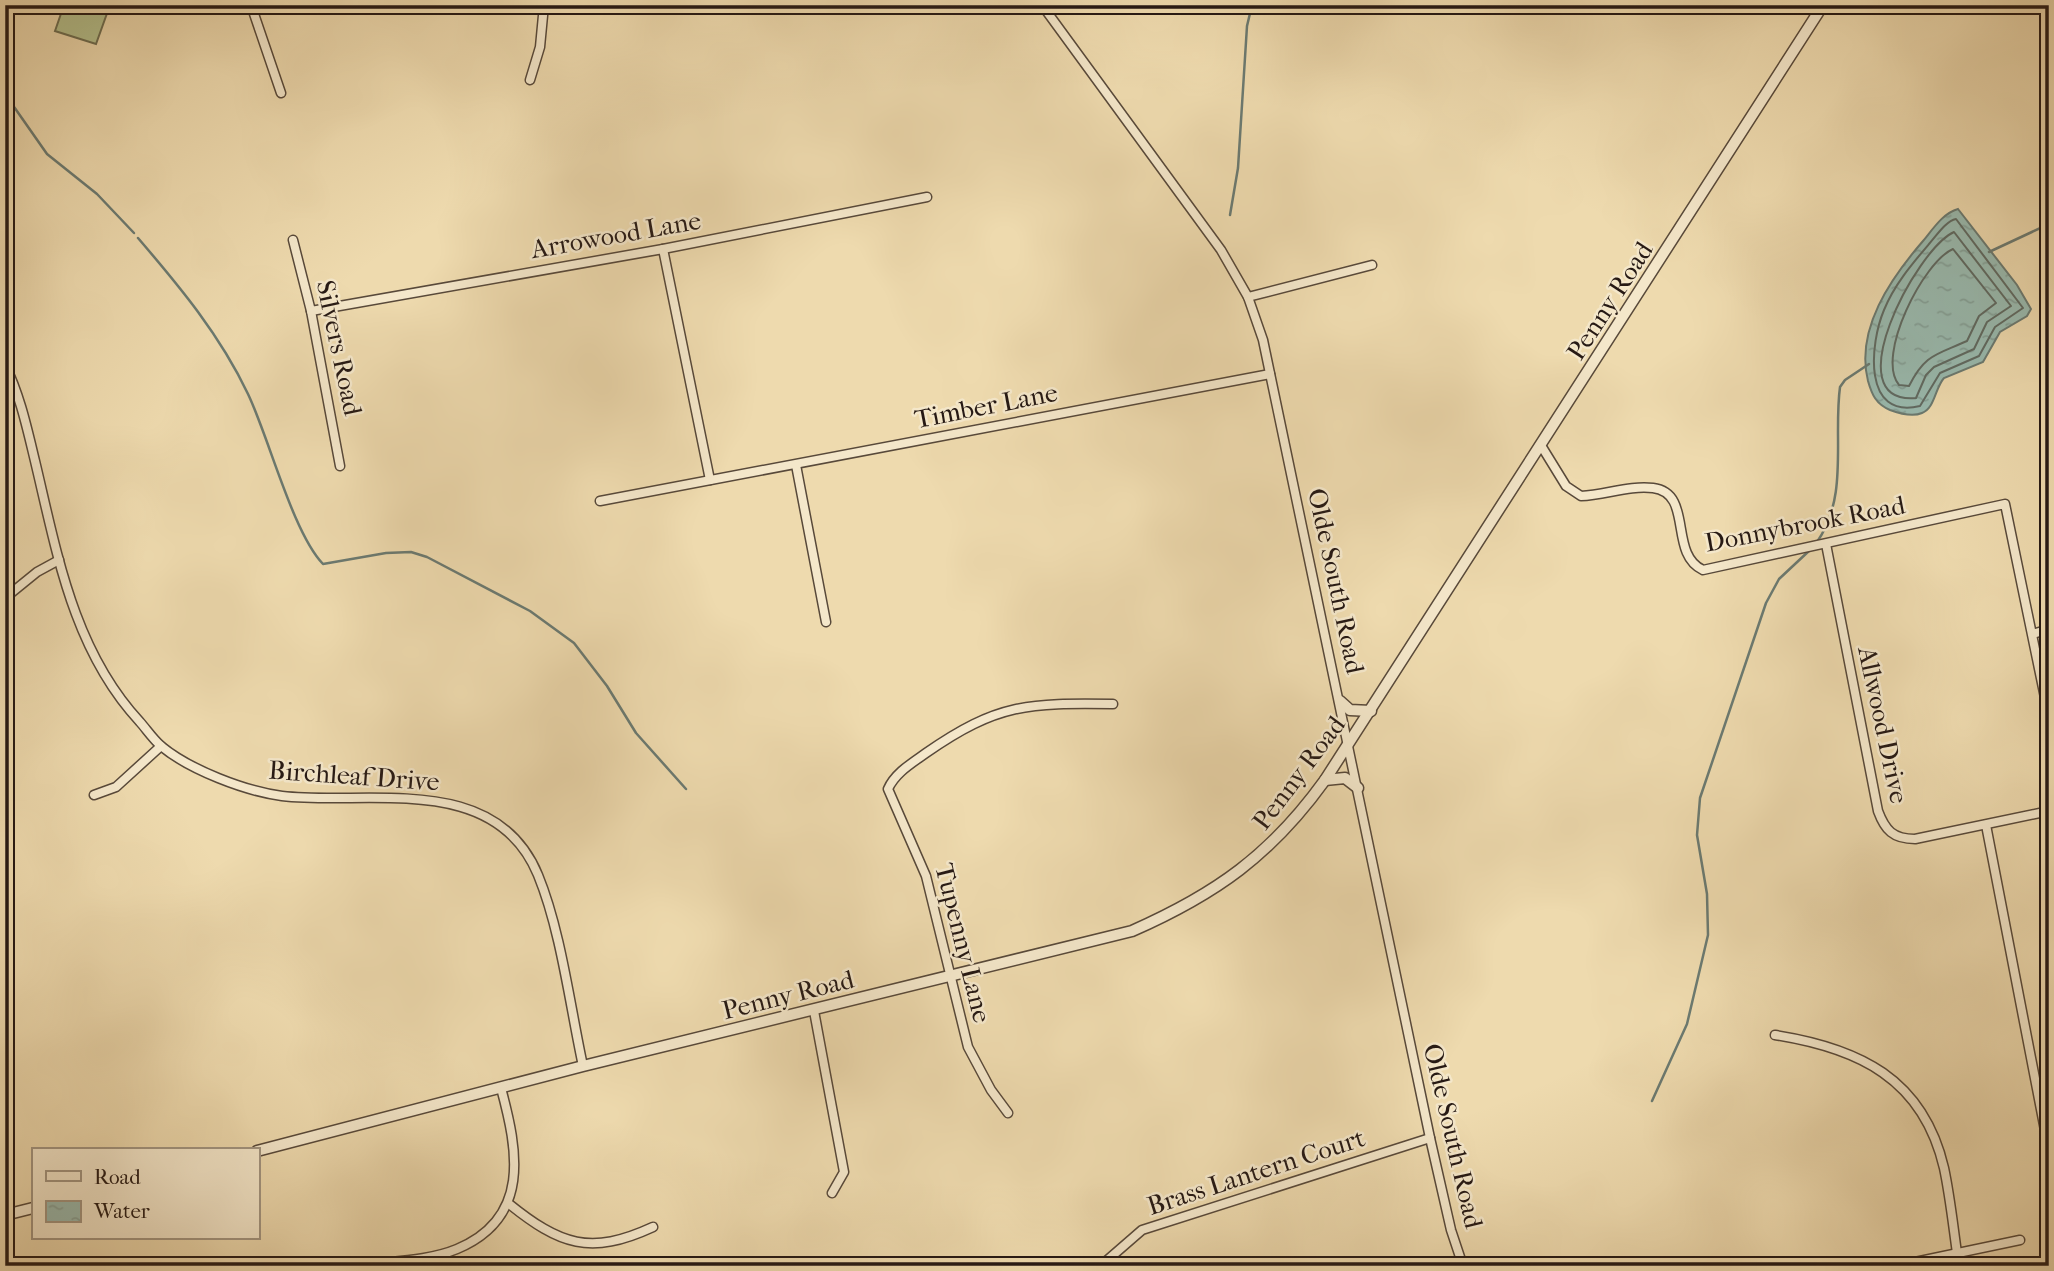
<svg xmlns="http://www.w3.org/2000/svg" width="2054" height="1271" font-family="'IM FELL French Canon',serif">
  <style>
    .park { fill: #b4c18e; stroke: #6d6d51; stroke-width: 2 }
    .water { fill: url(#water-ripples); stroke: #6b7a71; stroke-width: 2 }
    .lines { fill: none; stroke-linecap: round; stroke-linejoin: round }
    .shore { stroke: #606a62; stroke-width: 2 }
    .stream { stroke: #6b7a71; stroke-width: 2.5 }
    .minor-casing { stroke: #58493a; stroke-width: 11 }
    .tertiary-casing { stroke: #58493a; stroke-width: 13 }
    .minor { stroke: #f4e7ca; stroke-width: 8 }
    .tertiary { stroke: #f4e7ca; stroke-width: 10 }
    .labels { text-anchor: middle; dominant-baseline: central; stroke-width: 5; stroke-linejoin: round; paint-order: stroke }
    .street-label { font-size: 26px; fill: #261914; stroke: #f4e7ca }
  </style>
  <defs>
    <pattern id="water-ripples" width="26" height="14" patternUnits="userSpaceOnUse" patternTransform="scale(1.75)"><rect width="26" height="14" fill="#99baaf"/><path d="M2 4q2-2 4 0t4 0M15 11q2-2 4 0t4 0" fill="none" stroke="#849f96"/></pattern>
  </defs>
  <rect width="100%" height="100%" fill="#eedaae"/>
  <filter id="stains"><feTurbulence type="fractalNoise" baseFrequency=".00286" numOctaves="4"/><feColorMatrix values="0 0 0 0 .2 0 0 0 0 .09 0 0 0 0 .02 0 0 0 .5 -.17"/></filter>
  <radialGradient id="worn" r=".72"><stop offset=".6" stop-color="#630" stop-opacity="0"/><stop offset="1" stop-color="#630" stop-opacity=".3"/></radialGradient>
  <polygon class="park" points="64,5 110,5 96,44 55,31"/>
  <path class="water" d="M1958,209l59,76 14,24 -4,7 -27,16 -17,30 -39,16c-9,10 -9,30 -22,35 -9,4 -24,0 -32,-3 -14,-6 -18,-15 -22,-29 -13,-52 23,-103 55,-140 10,-12 20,-28 35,-32z"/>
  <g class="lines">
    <g class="shore">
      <path d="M1956,219l67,89 -28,19 -16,29 -39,17 -20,33c-58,14 -50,-63 -36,-96 10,-25 28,-46 45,-66 8,-9 17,-23 27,-25z"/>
      <path d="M1954,232l57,74 -24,16 -13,27 -40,18 -8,8 -10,23c-82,7 0,-149 38,-166z"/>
      <path d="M1953,249l43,54 -17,13 -12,25c-31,14 -42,13 -58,45l-10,-1c-24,-29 25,-124 54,-136z"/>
    </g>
    <g class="stream">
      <polyline points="643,5 645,8"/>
      <polyline points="5,94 47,154 97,194 134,233"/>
      <polyline points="1230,215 1238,168 1247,26 1252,5"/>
      <path d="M138,238c42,49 82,97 110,156 21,44 45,139 75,170l63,-11 25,-1 16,5 103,54 44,32 33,43 29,47 50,56"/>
      <polyline points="1989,252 2049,224"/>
      <path d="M1817,542c32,-46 16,-104 23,-155l5,-7 24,-16"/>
      <polyline points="1652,1101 1687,1024 1708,935 1707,894 1697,835 1700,798 1766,603 1779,579 1810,550"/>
    </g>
    <g class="minor-casing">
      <g id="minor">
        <polyline points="251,5 281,93"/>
        <polyline points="1042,5 1221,250 1248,297 1263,340 1430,1138 1451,1230 1463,1266"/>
        <polyline points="530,80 540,47 544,5"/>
        <polyline points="293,240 311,311 340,466"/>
        <polyline points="663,249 710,480"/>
        <polyline points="1248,297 1372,265"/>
        <polyline points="311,311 663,249 927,197"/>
        <path d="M5,365c15,30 22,63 30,96 22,92 38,189 105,261 7,8 13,17 21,24 29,24 84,45 121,50 86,10 213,-25 256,79 23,56 32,131 45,191"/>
        <path d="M1542,447l24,39 15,10c24,-1 49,-11 72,-8 41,5 15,66 50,82l302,-66 44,213"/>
        <polyline points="796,465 826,622"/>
        <polyline points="600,501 1270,374"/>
        <path d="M1826,544l52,267c7,19 15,28 37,28l134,-28"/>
        <polyline points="5,598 37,572 59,560"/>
        <polyline points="2033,634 2049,629"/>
        <polyline points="94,795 116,787 161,746"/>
        <polyline points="1986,825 2049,1151"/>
        <polyline points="814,1011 844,1172 832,1193"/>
        <path d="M1775,1035c83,13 148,43 169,133 6,28 9,57 13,85"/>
        <path d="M1008,1113l-17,-23 -23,-43 -42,-171 -38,-87c7,-16 24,-26 38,-36 72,-50 102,-50 187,-49"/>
        <path d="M508,1203c52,42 82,53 145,24"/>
        <polyline points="1104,1263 1142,1230 1430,1138"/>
        <path d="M362,1265c30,-4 66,-4 95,-16 74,-31 61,-98 44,-161"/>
        <polyline points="1896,1266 2020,1240"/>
      </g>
    </g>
    <g class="tertiary-casing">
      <g id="tertiary">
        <polyline points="1340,701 1350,710 1371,711"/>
        <polyline points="1325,780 1345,778 1358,788"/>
        <path d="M257,1151l326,-85 549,-135c84,-37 139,-76 193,-151l498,-775"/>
        <polyline points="5,1215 33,1208"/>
      </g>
    </g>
    <use href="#minor" class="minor"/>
    <use href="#tertiary" class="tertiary"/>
  </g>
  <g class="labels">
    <g class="street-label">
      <text transform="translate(616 235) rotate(-10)">Arrowood Lane</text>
      <text transform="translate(1610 301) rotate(-57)">Penny Road</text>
      <text transform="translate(339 348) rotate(78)">Silvers Road</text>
      <text transform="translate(986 406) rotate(-11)">Timber Lane</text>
      <text transform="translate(1805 524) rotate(-11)">Donnybrook Road</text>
      <text transform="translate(1336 581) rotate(78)">Olde South Road</text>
      <text transform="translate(1883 725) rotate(78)">Allwood Drive</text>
      <text transform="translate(1299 773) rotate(-53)">Penny Road</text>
      <text transform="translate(354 776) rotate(4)">Birchleaf Drive</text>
      <text transform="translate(963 943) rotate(76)">Tupenny Lane</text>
      <text transform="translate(788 995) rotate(-14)">Penny Road</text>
      <text transform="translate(1453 1136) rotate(77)">Olde South Road</text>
      <text transform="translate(1256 1172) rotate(-18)">Brass Lantern Court</text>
    </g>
  </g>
  <rect width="2054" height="1271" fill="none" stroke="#eedaae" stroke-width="28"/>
  <rect x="7" y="7" width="2040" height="1257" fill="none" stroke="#261914" stroke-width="3.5"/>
  <rect x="14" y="14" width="2026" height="1243" fill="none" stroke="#261914" stroke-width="2"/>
  <rect x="32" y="1148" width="228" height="91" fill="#f4e7ca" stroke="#a29581" stroke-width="2"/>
  <rect x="46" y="1171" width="35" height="10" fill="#f4e7ca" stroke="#a29581" stroke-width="2"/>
  <text x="94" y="1184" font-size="21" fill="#261914">Road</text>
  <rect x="46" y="1201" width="35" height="21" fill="url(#water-ripples)" stroke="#a29581" stroke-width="2"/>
  <text x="94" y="1218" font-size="21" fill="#261914">Water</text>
  <rect width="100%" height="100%" filter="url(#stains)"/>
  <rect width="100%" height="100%" fill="url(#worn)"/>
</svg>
